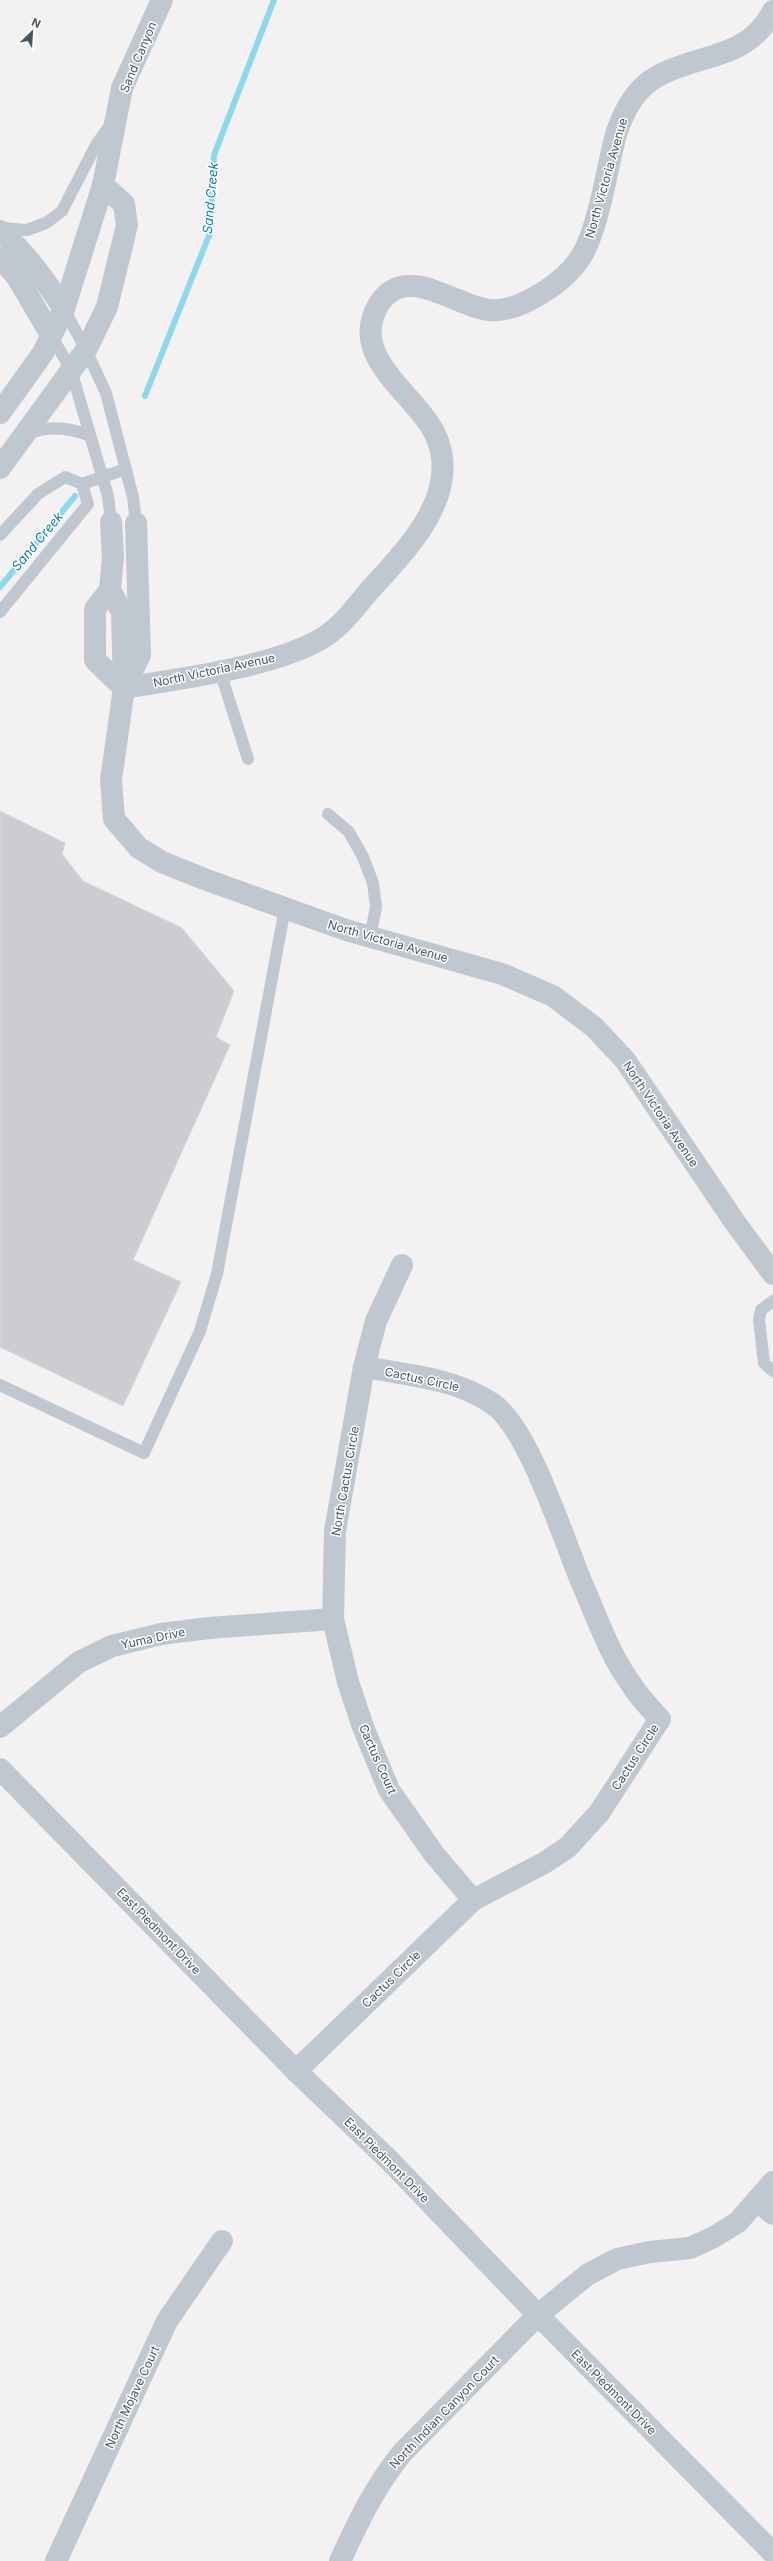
<svg xmlns="http://www.w3.org/2000/svg" width="773" height="2561" font-family="Inter,sans-serif">
  <style>
    .lines { fill: none; stroke-linecap: round; stroke-linejoin: round }
    .stream { stroke: #8dd8ed; stroke-width: 6 }
    .building { fill: #cbcdd3; stroke: #d5d7dc }
    .service { stroke: #bfc8d0; stroke-width: 12 }
    .minor { stroke: #bfc8d0; stroke-width: 22 }
    .labels { text-anchor: middle; dominant-baseline: central; stroke-width: 3; stroke-linejoin: round; paint-order: stroke }
    .street-label { font-size: 12px; fill: #48545f; stroke: #fff }
    .water-label { font-size: 13px; font-style: italic; fill: #0c7f9f; stroke: #fff }
  </style>
  <rect width="100%" height="100%" fill="#f3f1f1"/>
  <g class="lines">
    <g class="stream">
      <polyline points="145,396 210,233 214,155 274,0"/>
      <polyline points="0,587 75,496"/>
    </g>
  </g>
  <polygon class="building" points="0,811 65,843 62,854 83,881 182,928 234,991 216,1037 230,1045 133,1260 181,1282 123,1406 0,1347"/>
  <g class="lines">
    <g class="service">
      <polyline points="0,228 27,230 46,223 62,211 96,145 110,125"/>
      <polyline points="64,309 86,350 106,393 133,497 136,523"/>
      <polyline points="51,335 71,370 108,496 111,522"/>
      <path d="M27,434c22,-9 42,-7 63,2"/>
      <polyline points="0,535 38,494 65,477 82,484 126,469"/>
      <polyline points="0,612 88,504 82,484"/>
      <polyline points="220,671 248,759"/>
      <polyline points="328,814 349,832 363,857 373,883 376,907 370,937"/>
      <polyline points="773,1301 761,1310 759,1320 764,1363 773,1371"/>
      <polyline points="0,1385 144,1453 200,1331 217,1274 285,908"/>
    </g>
    <g class="minor">
      <path d="M0,231c26,22 45,49 64,78"/>
      <polyline points="0,258 17,277 51,335"/>
      <polyline points="0,413 43,353 64,309 103,185 122,88 162,0"/>
      <polyline points="0,468 86,350 107,307 127,225 124,204 103,185"/>
      <polyline points="111,522 113,556 110,590 122,612 124,688 111,780 114,819 139,848 162,862 204,879 346,930 502,974 553,996 594,1027 625,1060 734,1221 773,1274"/>
      <polyline points="110,590 95,609 95,660 124,688"/>
      <polyline points="124,687 140,655 136,523"/>
      <path d="M124,688c58,-10 146,-20 197,-49 19,-11 34,-31 48,-48 35,-39 90,-92 69,-150 -16,-45 -93,-82 -59,-137 26,-42 76,2 110,6 31,3 78,-29 93,-55 17,-29 25,-87 34,-121 7,-21 19,-45 40,-57 42,-24 91,-16 117,-66"/>
      <polyline points="402,1265 376,1321 364,1367 335,1531 333,1619 348,1682 363,1727 389,1790 434,1854 473,1900"/>
      <polyline points="0,1727 79,1662 112,1646 161,1634 209,1628 333,1619"/>
      <polyline points="0,1769 296,2071 390,2161 538,2315 773,2553"/>
      <path d="M296,2071l177,-171 71,-37 24,-16 31,-34 61,-94c-10,-11 -21,-22 -29,-35 -22,-30 -35,-69 -50,-103 -18,-43 -52,-152 -88,-177 -38,-26 -85,-29 -129,-37"/>
      <polyline points="757,2200 773,2214"/>
      <polyline points="56,2561 167,2321 222,2241"/>
      <path d="M340,2561c18,-39 35,-75 63,-109l135,-137 49,-40 30,-16 33,-7 40,-4 24,-11 24,-15 35,-40"/>
    </g>
  </g>
  <g class="labels">
    <g class="street-label">
      <text transform="translate(138 57) rotate(-67)">Sand Canyon</text>
      <text transform="translate(606 178) rotate(-74)">North Victoria Avenue</text>
      <text transform="translate(214 670) rotate(-12)">North Victoria Avenue</text>
      <text transform="translate(388 941) rotate(16)">North Victoria Avenue</text>
      <text transform="translate(661 1114) rotate(56)">North Victoria Avenue</text>
      <text transform="translate(422 1379) rotate(12)">Cactus Circle</text>
      <text transform="translate(345 1481) rotate(-80)">North Cactus Circle</text>
      <text transform="translate(153 1638) rotate(-12)">Yuma Drive</text>
      <text transform="translate(635 1757) rotate(-57)">Cactus Circle</text>
      <text transform="translate(378 1759) rotate(66)">Cactus Court</text>
      <text transform="translate(159 1931) rotate(46)">East Piedmont Drive</text>
      <text transform="translate(391 1979) rotate(-44)">Cactus Circle</text>
      <text transform="translate(387 2160) rotate(45)">East Piedmont Drive</text>
      <text transform="translate(614 2392) rotate(45)">East Piedmont Drive</text>
      <text transform="translate(132 2397) rotate(-65)">North Mojave Court</text>
      <text transform="translate(444 2412) rotate(-46)">North Indian Canyon Court</text>
    </g>
    <g class="water-label">
      <text transform="translate(210 198) rotate(-85)">Sand Creek</text>
      <text transform="translate(37 541) rotate(-50)">Sand Creek</text>
    </g>
  </g>
  <g transform="translate(32 32) rotate(25)" stroke="#ffffff" stroke-width="3" paint-order="stroke">
  <path d="M0-3L7 15L0 10L-7 15Z" fill="#48545f"/>
  <text y="-6" font-size="11" font-weight="bold" text-anchor="middle" fill="#48545f">N</text>
  </g>
</svg>
